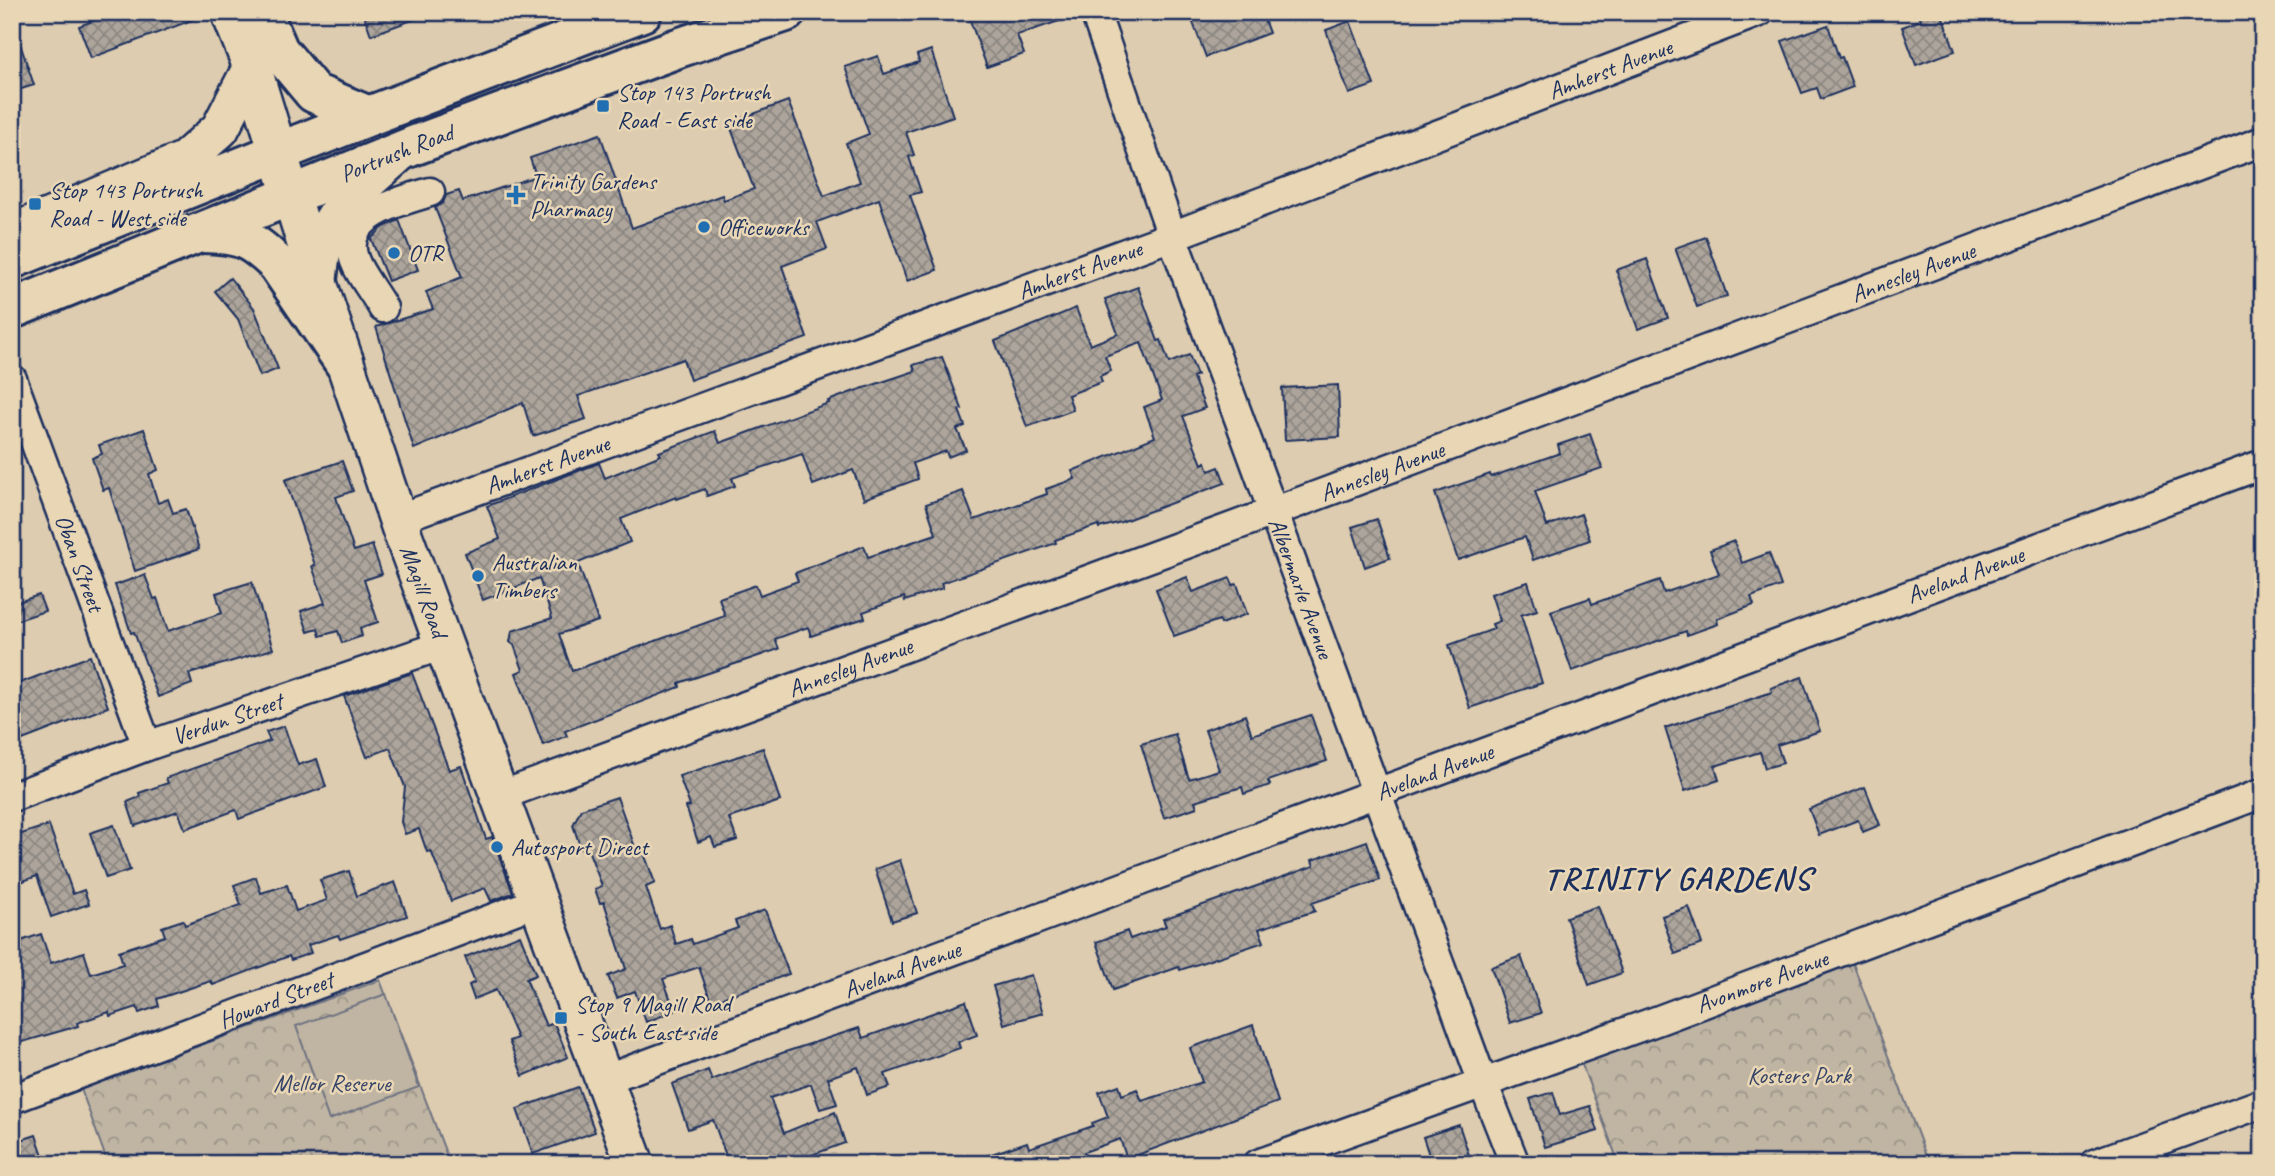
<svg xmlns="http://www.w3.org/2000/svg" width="2275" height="1176" font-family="Caveat,sans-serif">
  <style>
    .forest { fill: url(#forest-crowns); stroke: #6e7280; stroke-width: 2 }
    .pitch { fill: #c0b5a3; stroke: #6e7280; stroke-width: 2 }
    .building { fill: url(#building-cross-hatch); stroke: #1b2f5e; stroke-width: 2 }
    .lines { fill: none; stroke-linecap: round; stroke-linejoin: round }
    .minor-casing { stroke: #1b2f5e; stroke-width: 33 }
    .major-casing { stroke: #1b2f5e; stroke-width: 42 }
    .highway-casing { stroke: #1b2f5e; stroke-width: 44 }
    .minor { stroke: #e9d6b4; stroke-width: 28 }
    .major { stroke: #e9d6b4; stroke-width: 37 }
    .highway { stroke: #e9d6b4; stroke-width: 38 }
    .poi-dot { fill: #1f6fb2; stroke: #e9d6b4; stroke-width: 2.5 }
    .labels { text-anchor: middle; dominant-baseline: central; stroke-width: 5; stroke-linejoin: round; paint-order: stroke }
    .street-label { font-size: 24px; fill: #1b2f5e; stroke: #e9d6b4 }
    .poi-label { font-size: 24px; fill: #1b2f5e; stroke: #e9d6b4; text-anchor: start }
    .park-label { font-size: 24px; fill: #344368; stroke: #e9d6b4 }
    .district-label { font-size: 32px; font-weight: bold; letter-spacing: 2px; fill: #1b2f5e; stroke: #e9d6b4 }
  </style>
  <defs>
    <pattern id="forest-crowns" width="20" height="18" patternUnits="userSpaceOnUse" patternTransform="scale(1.75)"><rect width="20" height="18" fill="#c0b5a3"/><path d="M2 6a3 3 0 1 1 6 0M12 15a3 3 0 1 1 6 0" fill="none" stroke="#9b9488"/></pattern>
    <pattern id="building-cross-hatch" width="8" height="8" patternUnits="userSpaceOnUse" patternTransform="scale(1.75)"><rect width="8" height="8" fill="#ada59b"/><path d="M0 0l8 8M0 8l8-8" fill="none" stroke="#8c8782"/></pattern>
  </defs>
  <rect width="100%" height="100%" fill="#ddccaf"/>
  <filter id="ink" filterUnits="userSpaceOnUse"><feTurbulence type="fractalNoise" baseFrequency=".0143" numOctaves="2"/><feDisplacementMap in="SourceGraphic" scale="14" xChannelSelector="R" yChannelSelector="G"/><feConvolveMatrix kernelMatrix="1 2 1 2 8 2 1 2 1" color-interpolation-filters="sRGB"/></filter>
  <g filter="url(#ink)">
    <g class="forest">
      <polygon points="1852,961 1929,1164 1619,1164 1581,1062"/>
      <polygon points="380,980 450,1164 108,1164 81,1089"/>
    </g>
    <polygon class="pitch" points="386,994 419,1087 329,1120 296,1026"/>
    <g class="building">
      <polygon points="116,12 207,12 208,14 91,58 79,26"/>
      <polygon points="363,12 428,12 429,14 371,35"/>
      <polygon points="967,12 1076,12 1077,15 1017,35 1024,54 987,67"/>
      <polygon points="1189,12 1261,12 1269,33 1206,57"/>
      <polygon points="1918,12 1941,12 1955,51 1916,65 1902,27 1921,20"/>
      <polygon points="1350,21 1374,85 1349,94 1326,30"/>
      <polygon points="1828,25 1839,58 1842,57 1853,87 1821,99 1817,88 1802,93 1782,41"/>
      <polygon points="15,29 34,85 12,92 12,30"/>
      <polygon points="931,50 953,116 906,132 914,155 909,157 921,192 910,195 937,270 907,281 879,199 817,222 827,249 782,266 807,338 690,380 683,359 578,396 586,419 533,436 523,403 414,449 376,327 433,309 426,292 462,277 435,208 443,203 446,195 459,191 463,201 536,176 530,158 600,134 632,228 722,195 724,200 754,189 729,123 788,101 824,196 860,182 846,143 869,134 845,67 878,56 884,74 919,62 917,55"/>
      <polygon points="399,220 418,270 388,281 371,239 382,228"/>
      <polygon points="1706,237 1727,296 1697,307 1675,248"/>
      <polygon points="1647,259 1668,318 1638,329 1616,270"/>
      <polygon points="230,278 254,308 278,369 260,376 238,319 215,291"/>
      <polygon points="1138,287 1158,341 1161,340 1169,363 1189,355 1197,375 1193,377 1205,408 1183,416 1202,464 1206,462 1209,471 1219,467 1225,483 1121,522 1099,528 1098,525 1055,540 1056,543 941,583 943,588 905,601 904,597 863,612 865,618 846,624 811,636 808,627 775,639 779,649 679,683 680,687 565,731 567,736 543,745 516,673 523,670 514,645 510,642 512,631 552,618 539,578 483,600 465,553 500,539 487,506 599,463 605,478 661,455 659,452 715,431 720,443 829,403 828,401 852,392 915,371 913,365 942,357 962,409 959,410 965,426 957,429 966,450 948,457 946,451 913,463 918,479 864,499 853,470 813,485 802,454 732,478 735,486 707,496 705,489 677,499 676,497 621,519 630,542 578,563 598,621 559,634 572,671 725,616 719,598 756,585 760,595 798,581 795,573 864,546 868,557 936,534 926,504 963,491 974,520 1047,494 1046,489 1075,479 1072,471 1155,437 1144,407 1162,400 1141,343 1105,356 1111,371 1100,376 1102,382 1068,395 1073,410 1027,427 995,341 1076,308 1090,345 1118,334 1105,299"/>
      <polygon points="1338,385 1340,437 1285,440 1282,388"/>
      <polygon points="144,429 158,470 149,474 158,503 168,499 173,513 186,509 199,549 135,571 109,488 103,490 92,458 102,454 99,445"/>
      <polygon points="1590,434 1602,468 1535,491 1547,526 1581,514 1590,540 1533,560 1525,537 1458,560 1435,493 1490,474 1491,477 1560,453 1558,445"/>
      <polygon points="342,461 353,491 336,497 354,551 372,545 382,574 364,580 378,622 360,628 362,636 342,643 338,631 320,636 318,629 308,632 301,611 325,603 312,566 315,565 285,480"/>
      <polygon points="1377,519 1390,558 1365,567 1352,527"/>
      <polygon points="1734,541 1742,563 1769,553 1781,586 1751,597 1754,605 1717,619 1718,624 1687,635 1686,631 1572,671 1551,611 1590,598 1592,604 1660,580 1664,593 1719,574 1710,550"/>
      <polygon points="145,575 154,599 157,598 168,631 222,613 216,593 252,582 273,649 189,674 192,684 158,697 134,632 131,633 115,585"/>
      <polygon points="1187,577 1193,592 1230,578 1233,585 1237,584 1247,614 1221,624 1219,620 1174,636 1156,589"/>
      <polygon points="1528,582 1537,610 1521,615 1542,683 1470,708 1449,645 1494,629 1492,624 1500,621 1491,594"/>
      <polygon points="39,595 45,611 12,622 12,604"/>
      <polygon points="90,656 108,707 12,744 12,686"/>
      <polygon points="412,673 449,770 461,766 486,839 492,837 513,893 491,901 485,888 451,901 431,851 427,852 419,829 405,834 401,822 405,787 390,748 367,757 344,696"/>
      <polygon points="1802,677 1820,731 1777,745 1783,763 1765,768 1760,752 1715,766 1719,780 1685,791 1665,728 1772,692 1771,688"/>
      <polygon points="1245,715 1252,735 1311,715 1327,761 1268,781 1270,785 1244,794 1242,787 1195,801 1197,807 1164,818 1141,744 1175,734 1189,779 1219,770 1205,730"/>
      <polygon points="284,726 298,765 317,759 326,787 239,819 236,810 185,829 178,811 135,826 127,802 140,797 139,793 168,783 166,778 270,741 266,732"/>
      <polygon points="763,748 780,801 729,818 737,840 715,847 711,837 698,842 686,807 690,806 679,776"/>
      <polygon points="1865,787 1880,825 1863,832 1858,820 1819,835 1809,809"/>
      <polygon points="617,797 636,850 642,848 655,883 646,887 660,929 670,925 676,944 691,939 693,944 738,928 735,921 765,910 789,974 711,1002 699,967 663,979 675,1011 646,1022 635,991 617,998 608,976 626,969 604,902 600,903 595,889 602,886 587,847 581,849 573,825 581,809"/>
      <polygon points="49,825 73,894 84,890 89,904 51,917 37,876 12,885 12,837"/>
      <polygon points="114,825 130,870 106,878 90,833"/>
      <polygon points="1367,841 1380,880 1312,903 1315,911 1259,929 1264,942 1180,970 1179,967 1113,990 1096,942 1127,931 1130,939 1166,926 1163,919 1314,866 1312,860"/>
      <polygon points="900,860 917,913 892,921 875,869"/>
      <polygon points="349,871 357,896 395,882 407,916 340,939 338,935 308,945 311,953 291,960 289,956 213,985 211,981 157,999 159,1006 139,1013 137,1007 110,1016 109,1012 77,1023 78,1026 12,1045 12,944 41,934 51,963 84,952 91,974 123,964 119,951 165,936 162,927 183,920 185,925 241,905 234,885 256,877 261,893 287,885 296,911 327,900 320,880"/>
      <polygon points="1598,906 1622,973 1589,985 1566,917"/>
      <polygon points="1689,907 1702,944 1675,954 1662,916"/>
      <polygon points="520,935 536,975 526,979 546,1026 554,1023 568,1057 523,1076 509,1041 517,1038 496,990 474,999 469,985 475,982 465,957"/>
      <polygon points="1521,956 1541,1013 1510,1023 1491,967"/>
      <polygon points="1031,975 1043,1013 1004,1024 993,986"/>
      <polygon points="966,1001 977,1035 958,1042 960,1048 885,1074 890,1087 867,1095 858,1067 828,1078 837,1104 820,1109 811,1084 770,1098 784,1133 835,1112 845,1143 806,1157 809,1164 729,1164 713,1120 688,1129 672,1084 708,1070 712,1080 782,1053 859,1028 863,1038"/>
      <polygon points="1253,1025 1278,1102 1127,1159 1120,1139 1084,1152 1088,1164 972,1164 971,1161 1027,1142 1029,1148 1093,1126 1092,1123 1108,1117 1099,1092 1119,1085 1122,1095 1137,1089 1142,1101 1202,1082 1190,1048"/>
      <polygon points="578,1087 595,1132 533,1154 517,1109"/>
      <polygon points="1553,1092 1560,1115 1590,1106 1598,1131 1545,1147 1530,1099"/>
      <polygon points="1459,1125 1472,1164 1432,1164 1423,1137"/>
      <polygon points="36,1135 46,1164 12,1164 12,1143"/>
    </g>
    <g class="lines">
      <g class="minor-casing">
        <g id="minor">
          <path id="s1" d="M1095,12l77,224 311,847 32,81"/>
          <path d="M383,308c-8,-14 -19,-28 -26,-42 -24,-49 41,-64 73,-74"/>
          <path id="s2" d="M12,379l135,367"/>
          <path id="s3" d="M398,519l774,-283 587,-224"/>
          <path id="s4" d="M500,796l773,-284 990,-371"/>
          <path id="s5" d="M12,797l135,-51 296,-101"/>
          <path id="s6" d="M604,1080l1659,-616"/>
          <path id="s7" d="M12,1099l527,-198"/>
          <path id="s8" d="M1258,1164l401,-144 604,-227"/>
          <polyline points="2094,1164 2263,1103"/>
        </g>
      </g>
      <g class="major-casing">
        <g id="major">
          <path id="s9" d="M230,12l22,55 66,216 83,246 234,635"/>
          <polyline points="12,233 185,160 220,129 252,67"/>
          <path d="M318,279c2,-16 3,-34 10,-49 13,-31 47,-54 71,-77"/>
        </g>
      </g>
      <g class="highway-casing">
        <g id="highway">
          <polyline points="262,12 279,51 314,93 369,116"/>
          <path d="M202,233c39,1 48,5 76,32l66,97"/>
          <polyline points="12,259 369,116 642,12"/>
          <path id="s10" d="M12,309l403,-164 263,-97 108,-36"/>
        </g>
      </g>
      <use href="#minor" class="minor"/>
      <use href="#major" class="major"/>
      <use href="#highway" class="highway"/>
    </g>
  </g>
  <g class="poi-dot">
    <rect x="596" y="99" width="14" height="14" rx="3.5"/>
    <path d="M512.5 184.5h7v7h7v7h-7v7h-7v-7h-7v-7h7z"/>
    <rect x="28" y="197" width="14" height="14" rx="3.5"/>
    <circle cx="704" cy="227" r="7"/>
    <circle cx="394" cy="253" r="7"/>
    <circle cx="478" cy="576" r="7"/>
    <circle cx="497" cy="847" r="7"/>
    <rect x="554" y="1011" width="14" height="14" rx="3.5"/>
  </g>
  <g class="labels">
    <g class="street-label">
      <text stroke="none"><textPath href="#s3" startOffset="1293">Amherst Avenue</textPath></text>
      <text stroke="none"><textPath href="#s10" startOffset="415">Portrush Road</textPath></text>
      <text stroke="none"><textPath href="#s3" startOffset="726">Amherst Avenue</textPath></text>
      <text stroke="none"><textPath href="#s4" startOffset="1507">Annesley Avenue</textPath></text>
      <text stroke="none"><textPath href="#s3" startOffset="159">Amherst Avenue</textPath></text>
      <text stroke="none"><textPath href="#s4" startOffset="940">Annesley Avenue</textPath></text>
      <text stroke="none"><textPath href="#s2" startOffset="196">Oban Street</textPath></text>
      <text stroke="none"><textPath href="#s6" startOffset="1452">Aveland Avenue</textPath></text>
      <text stroke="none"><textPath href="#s1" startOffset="612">Albermarle Avenue</textPath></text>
      <text stroke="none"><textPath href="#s9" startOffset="611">Magill Road</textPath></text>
      <text stroke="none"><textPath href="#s4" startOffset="373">Annesley Avenue</textPath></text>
      <text stroke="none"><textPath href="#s5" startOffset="229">Verdun Street</textPath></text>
      <text stroke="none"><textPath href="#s6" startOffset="886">Aveland Avenue</textPath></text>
      <text stroke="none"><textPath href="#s6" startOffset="318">Aveland Avenue</textPath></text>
      <text stroke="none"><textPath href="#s8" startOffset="536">Avonmore Avenue</textPath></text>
      <text stroke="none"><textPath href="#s7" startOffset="282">Howard Street</textPath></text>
    </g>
    <g class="poi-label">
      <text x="617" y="92">Stop 143 Portrush<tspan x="617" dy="28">Road - East side</tspan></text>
      <text x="530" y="181">Trinity Gardens<tspan x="530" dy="28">Pharmacy</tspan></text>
      <text x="49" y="190">Stop 143 Portrush<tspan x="49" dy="28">Road - West side</tspan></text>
      <text x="718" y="227">Officeworks</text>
      <text x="408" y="253">OTR</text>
      <text x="492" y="562">Australian<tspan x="492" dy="28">Timbers</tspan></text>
      <text x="511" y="847">Autosport Direct</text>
      <text x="575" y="1004">Stop 9 Magill Road<tspan x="575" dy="28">- South East side</tspan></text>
    </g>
    <g class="park-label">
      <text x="1799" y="1075">Kosters Park</text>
      <text x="332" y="1083">Mellor Reserve</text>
    </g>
    <g class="district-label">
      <text x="1678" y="878">TRINITY GARDENS</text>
    </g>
  </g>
  <rect width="2275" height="1176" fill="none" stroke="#e9d6b4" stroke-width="42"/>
  <rect x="21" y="21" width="2233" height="1134" fill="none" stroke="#1b2f5e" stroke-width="2.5" filter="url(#ink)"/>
</svg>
